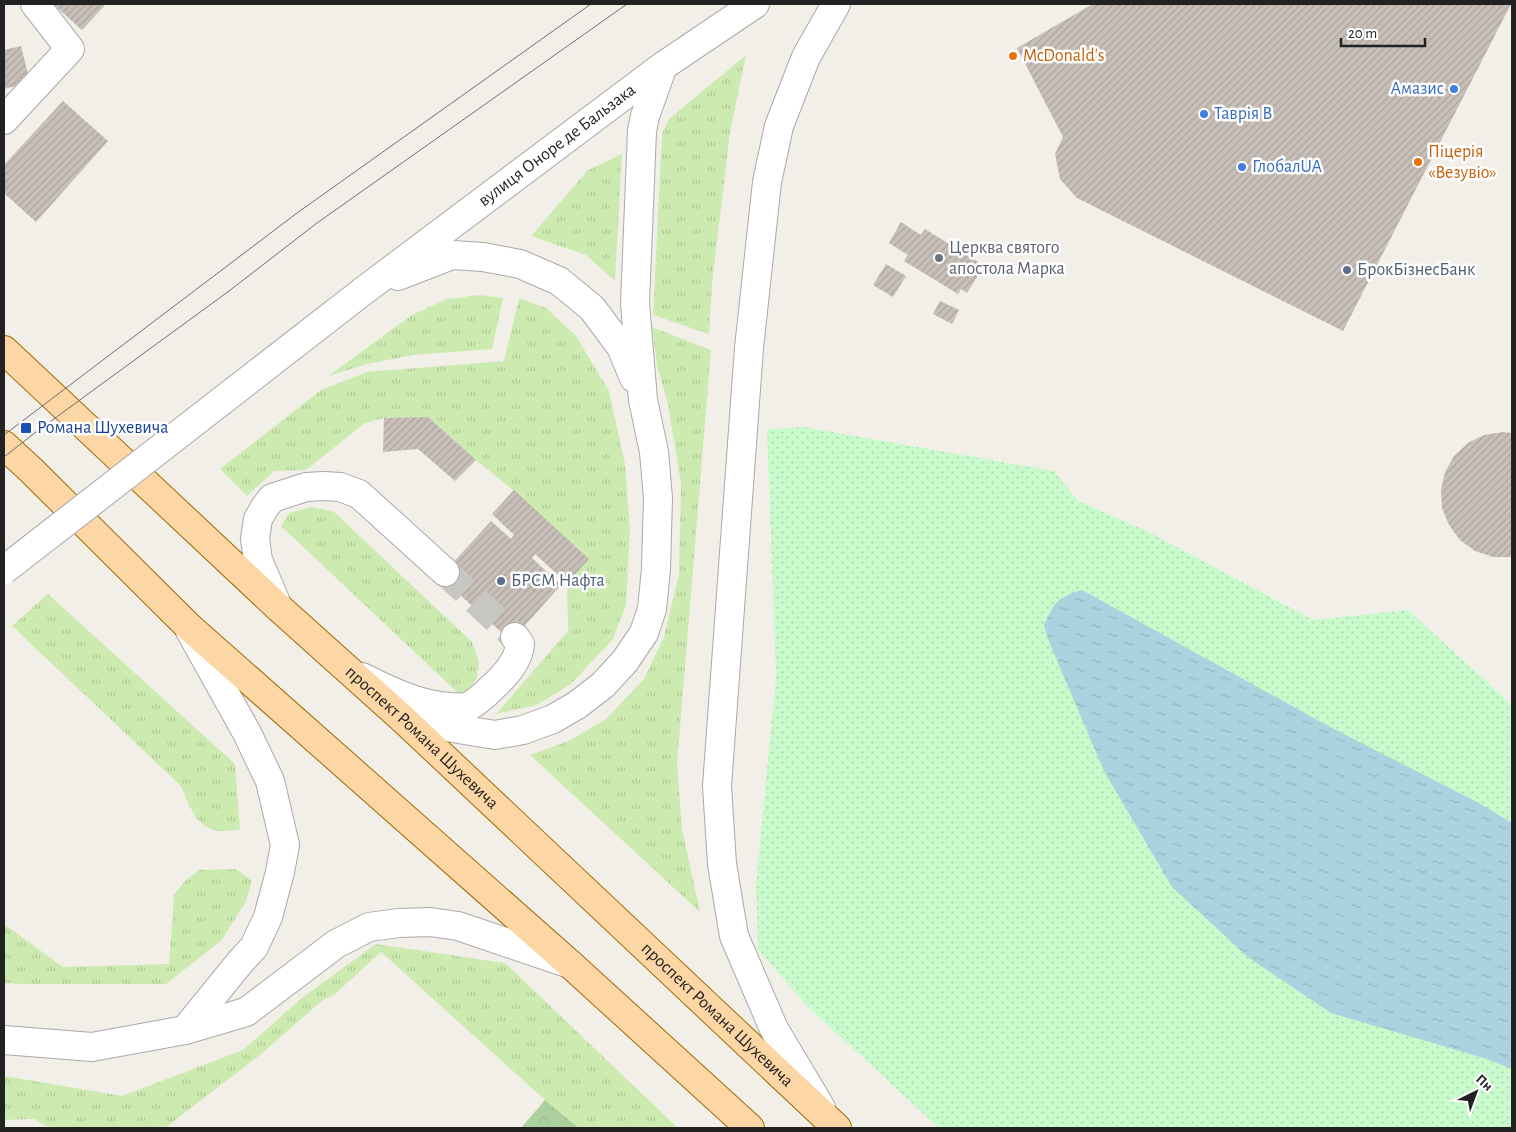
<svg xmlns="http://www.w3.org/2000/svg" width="1516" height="1132" font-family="'Alegreya Sans',sans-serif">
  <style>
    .grass { fill: url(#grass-tufts) }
    .forest { fill: url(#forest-crowns) }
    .park { fill: url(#park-dots) }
    .water { fill: url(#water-ripples) }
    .building { fill: url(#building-hatch) }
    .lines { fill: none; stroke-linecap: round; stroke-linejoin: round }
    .minor-tunnel { stroke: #c8c6c1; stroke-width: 28; stroke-dasharray: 28 14; stroke-linecap: butt }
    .minor-casing { stroke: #a9a9a9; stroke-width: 30 }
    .major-casing { stroke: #a06b00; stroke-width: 30 }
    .minor { stroke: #fff; stroke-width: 28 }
    .major { stroke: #fcd6a4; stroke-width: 28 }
    .tram { stroke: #707070; stroke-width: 1 }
    .minor-bridge-casing { stroke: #a9a9a9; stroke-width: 30; stroke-linecap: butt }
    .minor-bridge { stroke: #fff; stroke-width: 28 }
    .food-dot { fill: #e8710a; stroke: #fff; stroke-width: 2 }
    .shop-dot { fill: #3f7fe0; stroke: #fff; stroke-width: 2 }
    .worship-dot { fill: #6b7280; stroke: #fff; stroke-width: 2 }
    .service-dot { fill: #5c6f8a; stroke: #fff; stroke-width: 2 }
    .transit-dot { fill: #1a4fb4; stroke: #fff; stroke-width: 2 }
    .labels { text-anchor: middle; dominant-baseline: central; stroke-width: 5; stroke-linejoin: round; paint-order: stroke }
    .food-label { font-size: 18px; fill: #c56008; stroke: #fff; text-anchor: start }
    .shop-label { font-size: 18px; fill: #366cbe; stroke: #fff; text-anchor: start }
    .street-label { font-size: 18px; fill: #222; stroke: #fff }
    .worship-label { font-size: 18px; fill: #5b616d; stroke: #fff; text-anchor: start }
    .service-label { font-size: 18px; fill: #4e5e75; stroke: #fff; text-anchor: start }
    .transit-label { font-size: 18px; fill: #164399; stroke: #fff; text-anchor: start }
  </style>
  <defs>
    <pattern id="grass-tufts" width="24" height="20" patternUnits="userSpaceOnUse" patternTransform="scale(1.25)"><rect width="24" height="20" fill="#cdebb0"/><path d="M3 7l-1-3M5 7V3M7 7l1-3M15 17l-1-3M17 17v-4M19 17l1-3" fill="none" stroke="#b0c997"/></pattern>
    <pattern id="forest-crowns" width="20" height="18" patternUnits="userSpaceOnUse" patternTransform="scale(1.25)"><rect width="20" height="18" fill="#add19e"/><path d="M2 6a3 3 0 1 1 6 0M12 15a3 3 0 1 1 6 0" fill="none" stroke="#95b388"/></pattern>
    <pattern id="park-dots" width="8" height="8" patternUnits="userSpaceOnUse" patternTransform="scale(1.25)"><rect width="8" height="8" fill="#c8facc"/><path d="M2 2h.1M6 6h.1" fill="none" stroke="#acd6af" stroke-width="1.8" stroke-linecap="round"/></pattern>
    <pattern id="water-ripples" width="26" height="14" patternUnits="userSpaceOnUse" patternTransform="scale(1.25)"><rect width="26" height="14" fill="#aad3df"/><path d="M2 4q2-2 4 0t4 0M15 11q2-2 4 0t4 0" fill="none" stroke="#92b5bf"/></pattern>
    <pattern id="building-hatch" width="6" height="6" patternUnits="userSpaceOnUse" patternTransform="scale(1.25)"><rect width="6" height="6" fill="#c7bfb8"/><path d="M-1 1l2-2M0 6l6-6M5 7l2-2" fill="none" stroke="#aba49e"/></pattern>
  </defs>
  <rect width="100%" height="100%" fill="#f2efe9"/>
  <g class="grass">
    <polygon points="746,55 730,132 712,284 709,334 653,315 662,134 669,119"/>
    <polygon points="622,154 615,281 586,255 531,236 588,170"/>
    <polygon points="480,295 503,298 492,349 413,355 367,364 328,376 412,315 447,299"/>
    <polygon points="519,298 546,308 576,336 609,391 625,464 630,530 626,605 613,639 571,684 537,705 496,714 568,631 567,583 588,559 514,491 476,460 428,417 384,418 365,423 306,470 274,471 247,496 220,469 321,390 367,372 504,361"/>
    <polygon points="652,327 711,350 677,764 682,829 700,912 530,755 571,740 607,718 644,679 664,637 679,574 681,484 668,404 657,366"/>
    <polygon points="312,507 334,512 472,642 479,662 477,678 470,689 458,693 281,526 289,513"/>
    <path d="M48,594l187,170 5,65c-6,1 -14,3 -20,2 -23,-1 -31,-26 -39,-45l-169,-160z"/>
    <polygon points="236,869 252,881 246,901 221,941 166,984 25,984 4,983 4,924 63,967 169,964 174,895 185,881 199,870"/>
    <polygon points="376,944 505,963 678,1128 579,1128 545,1100 381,952 333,996 324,999 260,1055 165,1128 50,1128 34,1119 4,1120 4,1076 122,1096 243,1050 303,997"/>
  </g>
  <polygon class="forest" points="545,1100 579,1128 521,1128"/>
  <polygon class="park" points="804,427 1054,471 1078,501 1149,532 1313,620 1408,610 1512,705 1512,1128 939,1128 805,1004 758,949 756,885 776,677 767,429"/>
  <path class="water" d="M1082,590l248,137 149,76 33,20v246l-25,-10 -156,-46 -82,-55 -77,-71 -68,-116 -54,-127 -6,-18c10,-24 13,-28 38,-36z"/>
  <g class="building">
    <polygon points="53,4 106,4 82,30"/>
    <polygon points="1093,4 1511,4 1343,331 1077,198 1060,179 1055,154 1063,137 1017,48"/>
    <polygon points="21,46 30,82 4,89 4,50"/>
    <polygon points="63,101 108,141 36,222 4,193 4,165"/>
    <polygon points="901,222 921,235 925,229 978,262 974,268 980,272 967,293 961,289 958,294 904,261 908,255 889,243"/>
    <polygon points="886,264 906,276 893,297 873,285"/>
    <polygon points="940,301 959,310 952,324 933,314"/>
    <polygon points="428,417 476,460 455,481 418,449 383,452 384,418"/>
    <polygon points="1503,432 1512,433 1512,557 1493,557 1475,551 1460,540 1449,525 1442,508 1441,490 1445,472 1454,456 1468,443 1484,435"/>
    <polygon points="514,490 589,559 567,583 535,554 532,558 561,585 511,641 440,577 491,521 511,539 514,535 492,514"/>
  </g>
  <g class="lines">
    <polyline class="minor-tunnel" points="445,572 515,637"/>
    <g class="minor-casing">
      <g id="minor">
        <polyline points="4,120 70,49 35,4"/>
        <polyline points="398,276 452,255 483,257 520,264 559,281 592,308 621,347 634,378"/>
        <path id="s1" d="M362,292l301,-226 92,-62"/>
        <polyline points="278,607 258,560 255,539 258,519 265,507 272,498 306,487 324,486 340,487 359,494 445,572"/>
        <path d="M362,677c28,14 58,29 90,30 5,0 11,1 15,0 12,-5 22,-17 30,-24 11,-11 22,-24 23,-39l-5,-7"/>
        <polyline points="404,720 495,735 523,730 553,719 577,705 603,685 625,661 644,633 652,609 656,569 658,498 654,452 643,400 635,303 642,131 645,116 663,66"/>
        <polyline points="185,1030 241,961 254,947 268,917 280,872 285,845 270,781 247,733 189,629"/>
        <polyline points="4,1040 92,1047 185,1030 246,1012 336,944 369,927 399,923 430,922 458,926 570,964"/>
        <polyline points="821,1108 774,1029 734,936 722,864 717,786 749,348 767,182 779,126 806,57 836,4"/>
      </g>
    </g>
    <g class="major-casing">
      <g id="major">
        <path id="s2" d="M4,350l274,257 126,113 433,408"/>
        <polyline points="4,445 31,470 188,626 570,964 750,1128"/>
      </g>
    </g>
    <use href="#minor" class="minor"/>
    <use href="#major" class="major"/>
    <g class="tram">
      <polyline points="4,435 297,213 591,4"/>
      <polyline points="4,457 36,432 229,291 317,223 627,4"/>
    </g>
    <g class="minor-bridge-casing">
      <polyline id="minor-bridge" points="4,570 362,292"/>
    </g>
    <use href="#minor-bridge" class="minor-bridge"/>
  </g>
  <g class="food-dot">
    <circle cx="1013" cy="56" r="5"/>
    <circle cx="1418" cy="162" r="5"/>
  </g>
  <g class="shop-dot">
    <circle cx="1454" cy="89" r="5"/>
    <circle cx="1204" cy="114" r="5"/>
    <circle cx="1242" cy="167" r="5"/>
  </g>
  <circle class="worship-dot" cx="939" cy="258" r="5"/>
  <g class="service-dot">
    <circle cx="1347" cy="270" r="5"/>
    <circle cx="501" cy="581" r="5"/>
  </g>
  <rect class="transit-dot" x="20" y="422" width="12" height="12" rx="2.5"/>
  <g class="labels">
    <g class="food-label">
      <text x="1023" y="56">McDonald's</text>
      <text x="1428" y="152">Піцерія<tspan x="1428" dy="21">«Везувіо»</tspan></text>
    </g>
    <g class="shop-label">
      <text x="1444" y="89" text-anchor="end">Амазис</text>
      <text x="1214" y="114">Таврія В</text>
      <text x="1252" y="167">ГлобалUA</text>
    </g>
    <g class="street-label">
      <text stroke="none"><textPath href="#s1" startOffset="244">вулиця Оноре де Бальзака</textPath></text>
      <text stroke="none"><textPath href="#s2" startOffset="570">проспект Романа Шухевича</textPath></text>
      <text stroke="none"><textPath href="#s2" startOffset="975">проспект Романа Шухевича</textPath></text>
    </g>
    <g class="worship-label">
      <text x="949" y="248">Церква святого<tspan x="949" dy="21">апостола Марка</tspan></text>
    </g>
    <g class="service-label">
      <text x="1357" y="270">БрокБізнесБанк</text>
      <text x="511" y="581">БРСМ Нафта</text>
    </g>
    <g class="transit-label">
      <text x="37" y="428">Романа Шухевича</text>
    </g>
  </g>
  <rect width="1516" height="1132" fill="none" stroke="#222222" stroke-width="10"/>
  <g transform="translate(1476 1092) rotate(42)" stroke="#ffffff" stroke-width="4" paint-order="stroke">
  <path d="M0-4L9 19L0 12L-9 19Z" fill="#222222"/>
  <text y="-8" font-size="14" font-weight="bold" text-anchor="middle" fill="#222222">Пн</text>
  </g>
  <path d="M1341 38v8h84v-8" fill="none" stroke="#222222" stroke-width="2.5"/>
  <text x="1348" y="38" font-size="15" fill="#222222" stroke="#ffffff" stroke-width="4" paint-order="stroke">20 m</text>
</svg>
